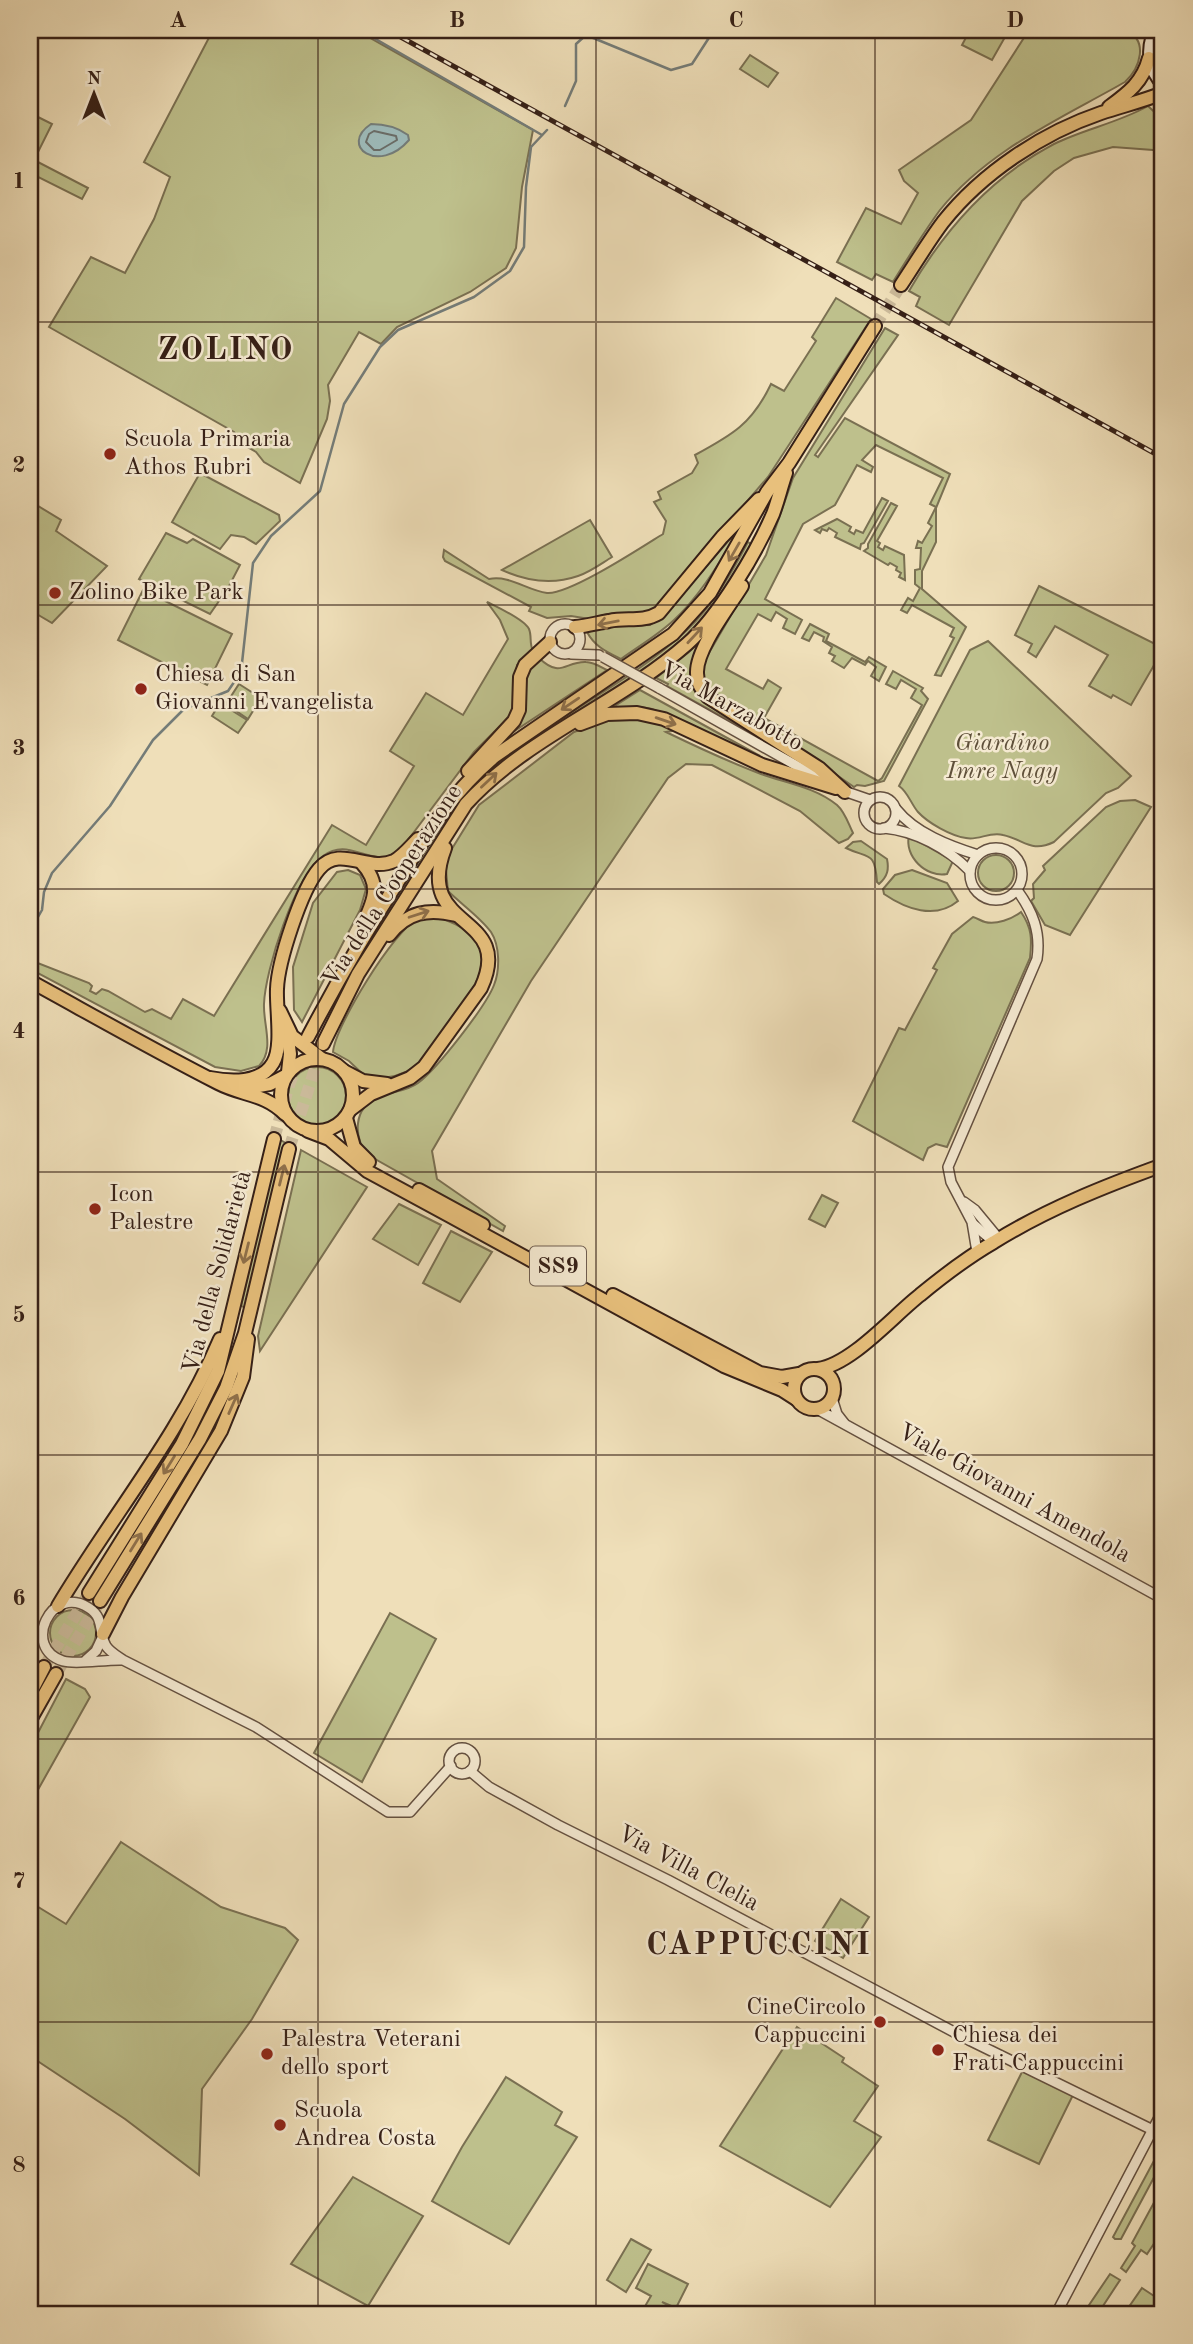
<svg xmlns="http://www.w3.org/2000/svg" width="1193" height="2344" font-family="'Old Standard TT',serif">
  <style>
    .green { fill: #bec08c; stroke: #7a7052; stroke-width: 2 }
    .water { fill: #9dbab9; stroke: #747c78; stroke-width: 2 }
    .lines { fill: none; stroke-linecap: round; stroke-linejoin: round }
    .shore { stroke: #6a6d68; stroke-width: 2 }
    .stream { stroke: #747c78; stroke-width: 2.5 }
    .trunk-tunnel { stroke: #cab999; stroke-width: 12; stroke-dasharray: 12 6; stroke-linecap: butt }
    .tertiary-casing { stroke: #645040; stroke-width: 12 }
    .secondary-casing { stroke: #362017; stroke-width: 14 }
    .primary-casing { stroke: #362017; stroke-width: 16 }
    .trunk-casing { stroke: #362017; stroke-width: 16 }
    .tertiary { stroke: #f5ead2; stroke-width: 9 }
    .secondary { stroke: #f5ead2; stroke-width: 10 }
    .primary { stroke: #e8c07c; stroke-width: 12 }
    .trunk { stroke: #e8c07c; stroke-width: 12 }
    .rail-casing { stroke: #362017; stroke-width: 5 }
    .rail { stroke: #f5ead2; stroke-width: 2.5; stroke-dasharray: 8; stroke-linecap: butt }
    .tertiary-bridge-casing { stroke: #645040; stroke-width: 12; stroke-linecap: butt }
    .tertiary-bridge { stroke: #f5ead2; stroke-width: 9 }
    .oneway { stroke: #8f704a }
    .grid { fill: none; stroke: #362017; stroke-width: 2; stroke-opacity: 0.55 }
    .poi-dot { fill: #8f2418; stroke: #f5ead2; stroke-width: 2.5 }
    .labels { text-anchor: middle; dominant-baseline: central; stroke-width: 5; stroke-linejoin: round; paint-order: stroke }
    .shield { fill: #f5ead2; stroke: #6f5d4f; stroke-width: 2 }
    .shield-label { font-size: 23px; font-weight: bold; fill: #362017 }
    .poi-label { font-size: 24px; fill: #362017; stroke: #f5ead2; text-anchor: start }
    .street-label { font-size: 24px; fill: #362017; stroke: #f5ead2 }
    .park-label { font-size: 24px; font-style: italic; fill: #5f503a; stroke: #f5ead2 }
    .district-label { font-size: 32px; font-weight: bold; letter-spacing: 2px; fill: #362017; stroke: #f5ead2 }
    .neatline { fill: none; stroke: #362017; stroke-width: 2.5 }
    .grid-label { font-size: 23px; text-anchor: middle; font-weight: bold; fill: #362017 }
  </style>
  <rect width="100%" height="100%" fill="#efdfb9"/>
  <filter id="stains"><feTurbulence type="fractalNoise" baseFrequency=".00286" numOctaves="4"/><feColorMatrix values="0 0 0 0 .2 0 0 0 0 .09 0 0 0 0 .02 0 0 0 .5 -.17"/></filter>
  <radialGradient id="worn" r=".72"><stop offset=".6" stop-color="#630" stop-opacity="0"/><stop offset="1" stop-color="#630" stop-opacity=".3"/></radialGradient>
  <g class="green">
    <polygon points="213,30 356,30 533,130 522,187 516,248 506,268 470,292 397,327 381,344 359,332 328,385 330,401 327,419 300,483 264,462 256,452 237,441 239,439 234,432 49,327 91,257 125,273 154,219 170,177 144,162"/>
    <polygon points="970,30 1009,30 992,60 962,45"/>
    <path d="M1029,30h97c23,11 14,38 -1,52 -65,37 -137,68 -185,128 -17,23 -32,48 -47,72l-17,-8 -4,6 -35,-18 29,-54 35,16 17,-31 -14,-12 -5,-11 72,-50z"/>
    <polygon points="750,55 778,73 768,87 740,69"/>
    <path d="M1148,106l15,14v36l-10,-6 -40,-3 -39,11 -20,13 -32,30 -73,124 -33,-19 4,-9 -11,-6c35,-61 82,-114 145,-147 30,-15 64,-21 94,-38z"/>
    <polygon points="30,113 52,124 34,160 88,188 82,199 30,173"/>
    <path d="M836,298l35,21 -103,158 -114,132 -11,4 -36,1 -17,5 -19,-3 -24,2 -18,-7 2,-4 -86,-46 -2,-4 1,-7 45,29c21,-4 37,11 58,14 22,2 95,-46 116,-59l3,-13 -12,-19 7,-3 -3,-7 34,-19 6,-10 -3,-8c37,-20 57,-31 76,-71l13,7 32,-50 -4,-4z"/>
    <polygon points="885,328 898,335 815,455 818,457 845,418 950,474 936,508 936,542 922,571 922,589 966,627 941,676 935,675 954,638 950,636 954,628 912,605 907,613 901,610 908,598 913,601 920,588 915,584 915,570 920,569 921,548 916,548 918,541 922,543 932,526 928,523 936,507 930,504 943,478 876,445 862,460 873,467 871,472 857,465 835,505 803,524 765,599 802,620 795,634 783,628 787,619 776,612 771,621 758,614 726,669 763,689 768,680 781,688 764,718 878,781 882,778 922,705 911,698 916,689 901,680 896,689 886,684 893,671 923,688 921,691 928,699 884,781 865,786 857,785 854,787 773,731 708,691 702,671 706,658 766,555 793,478"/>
    <polygon points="200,473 279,515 280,521 256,544 244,537 231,535 220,549 172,522"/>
    <polygon points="882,498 888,501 864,543 861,544 860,549 835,537 837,533 829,528 827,531 822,529 820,533 815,530 837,519 851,527 849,531 854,534 856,530 863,533"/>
    <polygon points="30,501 61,520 56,531 107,566 52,623 30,610"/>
    <polygon points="891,503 897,506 877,541 880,543 878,547 883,550 885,546 904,555 905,580 899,577 901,573 896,570 897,567 890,563 888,565 864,551 868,548 868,544"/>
    <path d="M590,520l22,37c-10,6 -22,15 -34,19 -26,9 -52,5 -76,-6z"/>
    <path d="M744,523c-21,33 -41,70 -70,97 -16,15 -35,26 -53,39 -14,-7 -26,-12 -34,-27l24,-6 39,-1 13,-9z"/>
    <polygon points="166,533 187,543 193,539 240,565 228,588 210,614 139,579"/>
    <path d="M748,542l3,2 -15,29 -19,29 -26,30 -37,30 -171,119 -106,154 -3,-2c32,-50 65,-118 109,-157 62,-56 143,-89 204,-146 26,-25 44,-56 61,-88z"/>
    <polygon points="1039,586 1159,646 1163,639 1163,663 1157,660 1131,705 1113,695 1111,698 1089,686 1108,655 1055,626 1036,657 1028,652 1032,644 1015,635"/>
    <polygon points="143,590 232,634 207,685 118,640"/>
    <path d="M487,602c10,5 37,17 42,27 3,7 0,14 4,22l-16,14 -3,42 -4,9 -36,36 -75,100c-31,17 -48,-16 -76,4 -28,19 -58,115 -59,148 -1,21 11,45 -5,62l-18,5 -26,-4 -185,-98v-9l59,23 3,3 -2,5 6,3 6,-5 6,2 37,21 7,-3 19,10 12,-20 31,17 118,-191 34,20 48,-79 -24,-15 36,-58 37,22 45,-76 -8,-19z"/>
    <polygon points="810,624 829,634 826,641 865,662 869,657 886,667 879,681 871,676 876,667 868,661 865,665 852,658 844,668 832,661 835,656 829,653 832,647 823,641 824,637 814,632 809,641 802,638"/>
    <path d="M705,636c-15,25 -22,42 -1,66l78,48 -115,-64 1,-2 -12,-6 33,-26z"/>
    <path d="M988,641l143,135 -13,12 -12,5 -52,49c-23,11 -29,-2 -51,-7 -13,-4 -25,6 -37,3 -15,-2 -38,-15 -48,-26 -7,-8 -10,-20 -19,-26l71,-136z"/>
    <path d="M539,658c22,21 26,3 47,4 7,0 15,5 21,8l-97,64c26,-30 8,-30 16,-58 2,-7 8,-13 13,-18z"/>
    <polygon points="239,684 261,698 248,719 226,704"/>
    <polygon points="640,690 760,756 652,709 641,707 610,709"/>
    <polygon points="220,703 247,720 238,733 212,716"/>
    <path d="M637,718l24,5 17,7 -12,2c31,15 63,30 95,42 25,9 54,13 76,31 8,7 11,18 16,28l-5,6 -9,4 -39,-32 -88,-46 -26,-1 -18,14 -137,203 -99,170 5,28 68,47 -2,5 -135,-76c-15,-18 -15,-47 10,-58 14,-6 28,-5 40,-14 19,-14 68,-77 76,-98 6,-15 6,-39 -3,-53 -11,-15 -30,-28 -43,-41l-3,-31 34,-55 95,-73 32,-12z"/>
    <polygon points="1135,800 1151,807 1070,935 1045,925 1031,901 1034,898 1033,884 1045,870 1043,866 1106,807 1120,801"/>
    <path d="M909,836l44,25 -6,13c-21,4 -43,-18 -38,-38z"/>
    <path d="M861,841l26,18c2,10 1,17 -8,25l-2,-2c-2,-32 -9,-23 -31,-34l7,-6z"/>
    <circle cx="996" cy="873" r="18"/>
    <polygon points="348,870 360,875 366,889 360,910 302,1022 294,1010 293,967 313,903 337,872"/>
    <path d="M912,870l35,13 11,18c-23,19 -52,8 -74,-7l-1,-5 12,-14z"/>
    <path d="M1021,912c11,16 11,27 9,46l-83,189 -11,-3 -8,4 -5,12 -70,-39 46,-93 6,2 32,-60 -4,-2 19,-34 21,-17c4,1 8,4 12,5 11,3 27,-3 36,-10z"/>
    <path d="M433,916c79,22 48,66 12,113 -10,11 -19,29 -31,38 -14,10 -31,12 -47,11l-18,-17 -16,-9c2,-26 61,-121 84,-133 4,-2 11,-2 16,-3z"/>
    <circle cx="317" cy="1096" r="29"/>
    <polygon points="279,1139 287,1144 246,1308 241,1306"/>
    <polygon points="301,1150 367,1187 260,1351 258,1336"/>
    <polygon points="822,1195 838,1203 825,1227 809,1219"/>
    <polygon points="399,1204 441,1225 418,1265 373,1239"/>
    <polygon points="451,1231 492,1252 460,1302 423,1283"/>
    <circle cx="73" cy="1633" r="23"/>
    <polygon points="390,1613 436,1639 362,1782 314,1753"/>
    <polygon points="66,1679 85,1689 90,1697 30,1804 30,1748"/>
    <polygon points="121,1842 221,1907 285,1928 298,1940 252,2019 202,2089 199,2175 125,2119 30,2056 30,1902 66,1924"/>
    <polygon points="841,1899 869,1917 843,1958 815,1941"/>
    <polygon points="797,2027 844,2058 842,2062 878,2086 854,2121 881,2137 830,2207 720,2146"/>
    <polygon points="1023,2070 1073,2095 1039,2164 988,2140"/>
    <polygon points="506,2077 562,2112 555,2125 577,2137 509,2244 432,2201 462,2147"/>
    <polygon points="1163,2144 1163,2169 1159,2168 1121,2239 1115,2239 1113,2237"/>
    <polygon points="353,2177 423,2216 368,2306 291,2264"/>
    <polygon points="1163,2186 1163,2230 1147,2254 1141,2250 1126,2272 1121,2268 1135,2246 1132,2243"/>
    <polygon points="631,2239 651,2250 626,2292 607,2280"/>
    <polygon points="648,2264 688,2284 676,2308 662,2302 674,2309 671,2314 655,2314 644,2308 651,2296 636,2288"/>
    <polygon points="1110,2274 1120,2280 1101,2309 1108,2314 1083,2314"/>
    <polygon points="1142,2288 1163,2302 1163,2314 1124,2314"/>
  </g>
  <path class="water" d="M371,124c13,0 26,3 37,11l1,5c-30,35 -71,6 -38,-16z"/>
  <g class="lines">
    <polygon class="shore" points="374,131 396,136 397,140 380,150 374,150 366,142 369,134"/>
    <g class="stream">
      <polyline points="360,30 542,135"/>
      <polyline points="565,106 576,81 576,44 586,35 671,70 692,64 714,30"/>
      <polyline points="30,931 42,910 44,892 52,873 110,806 153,740 184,709 228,691 241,672 253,563 271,536 320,491 344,404 380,347 398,330 474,297 510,271 524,247 526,187 531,147 547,130"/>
    </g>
    <g class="trunk-tunnel">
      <polyline points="875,326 901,285"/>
      <polyline points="274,1139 289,1085 308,1037"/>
      <polyline points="289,1149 322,1047"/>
      <polyline points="44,1667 89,1593"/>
      <polyline points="56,1674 100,1601"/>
    </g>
    <g class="tertiary-casing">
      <g id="tertiary">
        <circle cx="565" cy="639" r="15"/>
        <polyline points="571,654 599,655"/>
        <polyline points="659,688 822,780"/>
        <polyline points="841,790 870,800"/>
        <circle cx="880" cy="813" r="16"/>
        <path d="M896,809c19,24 53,37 82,46"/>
        <path d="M884,828c32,3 63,20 86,43"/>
        <circle cx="996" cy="874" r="26"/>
        <polyline points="964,1202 975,1210 999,1239"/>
        <polyline points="973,1224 994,1242"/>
        <path d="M977,1252l-5,-30 -21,-40 -3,-15 89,-208c4,-27 -4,-47 -20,-69"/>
        <polyline points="832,1398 837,1414 844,1423"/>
        <polyline points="817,1409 1163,1599"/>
        <polyline points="86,1660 96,1651 103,1636"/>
        <path d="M123,1660c-17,-1 -46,5 -60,1 -42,-13 -12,-78 26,-53 16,10 9,25 17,38 4,6 11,10 17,14l133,67 132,85h22l41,-46"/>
        <circle cx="462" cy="1761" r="13"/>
        <polyline points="470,1771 489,1787 558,1825 668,1880 969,2040 1163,2135"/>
        <polyline points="30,2305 40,2314"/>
        <polyline points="1056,2314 1163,2110"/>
      </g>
    </g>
    <g class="secondary-casing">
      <path id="secondary" d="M1154,30c-8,19 -7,40 9,55"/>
    </g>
    <g class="primary-casing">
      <g id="primary">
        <path d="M30,981c62,34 125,70 188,102 25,13 46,10 67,31"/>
        <circle cx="317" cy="1095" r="36"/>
        <polyline points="243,1089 270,1084 285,1076"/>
        <polyline points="346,1118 354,1147 369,1162"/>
        <polyline points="308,1131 329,1139 367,1171 450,1216 724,1366 782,1390 796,1399"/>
        <polyline points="419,1190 483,1225"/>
        <polyline points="613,1295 760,1373 782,1377 799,1374"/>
        <circle cx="814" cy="1389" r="20"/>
        <path d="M818,1369c34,-5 75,-53 102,-74 23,-19 48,-38 74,-53 53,-33 111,-56 169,-77"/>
      </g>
    </g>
    <g class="trunk-casing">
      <g id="trunk">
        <path d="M1109,107c19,-14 34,-25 40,-49"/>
        <path d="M901,285c14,-21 27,-43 42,-63 39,-49 99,-89 158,-109 21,-7 42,-12 62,-20"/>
        <path d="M742,586c-13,21 -46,63 -45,87 0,11 5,17 11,24l111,71 26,24"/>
        <path d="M575,627c12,-1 22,-4 34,-6 18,-4 33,2 50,-8l63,-76 37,-38"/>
        <polyline points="580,724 607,714 637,713 664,719 762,765 836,788"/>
        <polyline points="468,771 514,721 519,710 520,677 525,665 550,642"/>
        <path d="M361,862c20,22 14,36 3,60"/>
        <path d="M389,935c18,-23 39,-27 67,-20"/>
        <polyline points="280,1011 292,1036 322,1059"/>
        <polyline points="287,1031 290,1054 288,1072"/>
        <path d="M308,1037c28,-53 57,-104 89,-154 31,-50 52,-88 98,-127l178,-122 37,-41 57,-101 22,-29 86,-137"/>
        <path d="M323,1044l35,-70 108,-170c62,-68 153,-100 221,-160 32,-28 69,-91 86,-130 5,-13 8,-27 13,-41"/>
        <polyline points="344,1071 363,1081 387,1084"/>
        <path d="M210,1078c20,4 51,6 63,-15 10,-16 3,-54 4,-74 1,-27 24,-99 42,-120 21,-25 49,4 75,-8 9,-5 16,-14 24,-22"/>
        <path d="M350,1110l21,-16 39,-16 14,-11 57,-79c35,-76 -68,-56 -36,-140"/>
        <polyline points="89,1593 182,1444 218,1371 274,1139"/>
        <polyline points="100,1601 200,1439 226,1388 245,1333 289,1149"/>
        <path d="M58,1606c53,-89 121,-170 162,-267"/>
        <polyline points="103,1634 122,1597 221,1431 243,1377 248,1339"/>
        <polyline points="30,1694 44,1667"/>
        <polyline points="30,1720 56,1674"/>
      </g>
    </g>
    <use href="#tertiary" class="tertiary"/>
    <use href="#secondary" class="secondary"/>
    <use href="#primary" class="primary"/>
    <use href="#trunk" class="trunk"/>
    <g class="rail-casing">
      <polyline id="rail" points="388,30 1163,458"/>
    </g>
    <use href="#rail" class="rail"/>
    <g class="tertiary-bridge-casing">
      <polyline id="tertiary-bridge" points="603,657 659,688"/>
    </g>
    <use href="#tertiary-bridge" class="tertiary-bridge"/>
  </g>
  <defs><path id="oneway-shaft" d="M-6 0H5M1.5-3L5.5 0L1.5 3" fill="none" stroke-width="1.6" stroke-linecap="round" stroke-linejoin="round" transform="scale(1.75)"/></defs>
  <g class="oneway">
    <use href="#oneway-shaft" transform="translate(734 552) rotate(120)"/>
    <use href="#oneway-shaft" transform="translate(608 623) rotate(169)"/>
    <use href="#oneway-shaft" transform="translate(695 635) rotate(-47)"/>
    <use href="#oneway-shaft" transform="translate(570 704) rotate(146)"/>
    <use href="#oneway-shaft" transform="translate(666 721) rotate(19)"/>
    <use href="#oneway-shaft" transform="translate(489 780) rotate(-43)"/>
    <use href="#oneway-shaft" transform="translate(419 914) rotate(-18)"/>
    <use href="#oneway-shaft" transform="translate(282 1175) rotate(-76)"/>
    <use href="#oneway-shaft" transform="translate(246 1253) rotate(104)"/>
    <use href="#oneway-shaft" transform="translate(233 1404) rotate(-66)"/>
    <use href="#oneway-shaft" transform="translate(169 1465) rotate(122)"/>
    <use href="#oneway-shaft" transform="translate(136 1542) rotate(-58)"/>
  </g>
  <path class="grid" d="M318,30v2284M596,30v2284M875,30v2284M30,322h1133M30,605h1133M30,889h1133M30,1172h1133M30,1455h1133M30,1739h1133M30,2022h1133"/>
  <g class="poi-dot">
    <circle cx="110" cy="454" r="7"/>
    <circle cx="55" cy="593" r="7"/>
    <circle cx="141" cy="689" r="7"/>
    <circle cx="95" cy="1209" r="7"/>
    <circle cx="880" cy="2022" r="7"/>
    <circle cx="938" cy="2050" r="7"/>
    <circle cx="267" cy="2054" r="7"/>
    <circle cx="280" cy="2125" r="7"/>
  </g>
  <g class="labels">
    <rect class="shield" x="530" y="1246.5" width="56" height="39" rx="5"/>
    <g class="shield-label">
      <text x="558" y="1266">SS9</text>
    </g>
    <g class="poi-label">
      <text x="124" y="440">Scuola Primaria<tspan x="124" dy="28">Athos Rubri</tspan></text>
      <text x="69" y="593">Zolino Bike Park</text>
      <text x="155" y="675">Chiesa di San<tspan x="155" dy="28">Giovanni Evangelista</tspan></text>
      <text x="109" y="1195">Icon<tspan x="109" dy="28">Palestre</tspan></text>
      <text x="866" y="2008" text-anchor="end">CineCircolo<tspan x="866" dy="28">Cappuccini</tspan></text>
      <text x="952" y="2036">Chiesa dei<tspan x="952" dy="28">Frati Cappuccini</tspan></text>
      <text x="281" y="2040">Palestra Veterani<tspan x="281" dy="28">dello sport</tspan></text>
      <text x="294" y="2111">Scuola<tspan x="294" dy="28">Andrea Costa</tspan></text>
    </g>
    <g class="street-label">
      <text transform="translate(731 707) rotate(29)">Via Marzabotto</text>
      <text transform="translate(393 886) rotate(-57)">Via della Cooperazione</text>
      <text transform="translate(218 1272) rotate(-75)">Via della Solidarietà</text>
      <text transform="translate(1014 1494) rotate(29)">Viale Giovanni Amendola</text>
      <text transform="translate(688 1869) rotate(28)">Via Villa Clelia</text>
    </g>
    <g class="park-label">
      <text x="1002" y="744">Giardino<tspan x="1002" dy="28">Imre Nagy</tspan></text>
    </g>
    <g class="district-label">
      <text x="226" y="351">ZOLINO</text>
      <text x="759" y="1946">CAPPUCCINI</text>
    </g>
  </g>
  <rect width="1193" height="2344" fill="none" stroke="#efdfb9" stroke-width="77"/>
  <g transform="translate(94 94)" stroke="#f5ead2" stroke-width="5" paint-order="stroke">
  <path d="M0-5L12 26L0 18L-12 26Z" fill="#362017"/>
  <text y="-10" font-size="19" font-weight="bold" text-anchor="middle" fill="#362017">N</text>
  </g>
  <rect x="38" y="38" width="1116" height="2268" class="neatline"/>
  <g class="grid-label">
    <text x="178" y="27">A</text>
    <text x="457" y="27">B</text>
    <text x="736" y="27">C</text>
    <text x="1015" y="27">D</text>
    <text x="19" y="188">1</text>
    <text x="19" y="472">2</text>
    <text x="19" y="755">3</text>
    <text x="19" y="1038">4</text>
    <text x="19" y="1322">5</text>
    <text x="19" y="1605">6</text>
    <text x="19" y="1888">7</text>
    <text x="19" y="2172">8</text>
  </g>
  <rect width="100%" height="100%" filter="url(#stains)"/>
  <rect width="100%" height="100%" fill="url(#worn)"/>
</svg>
